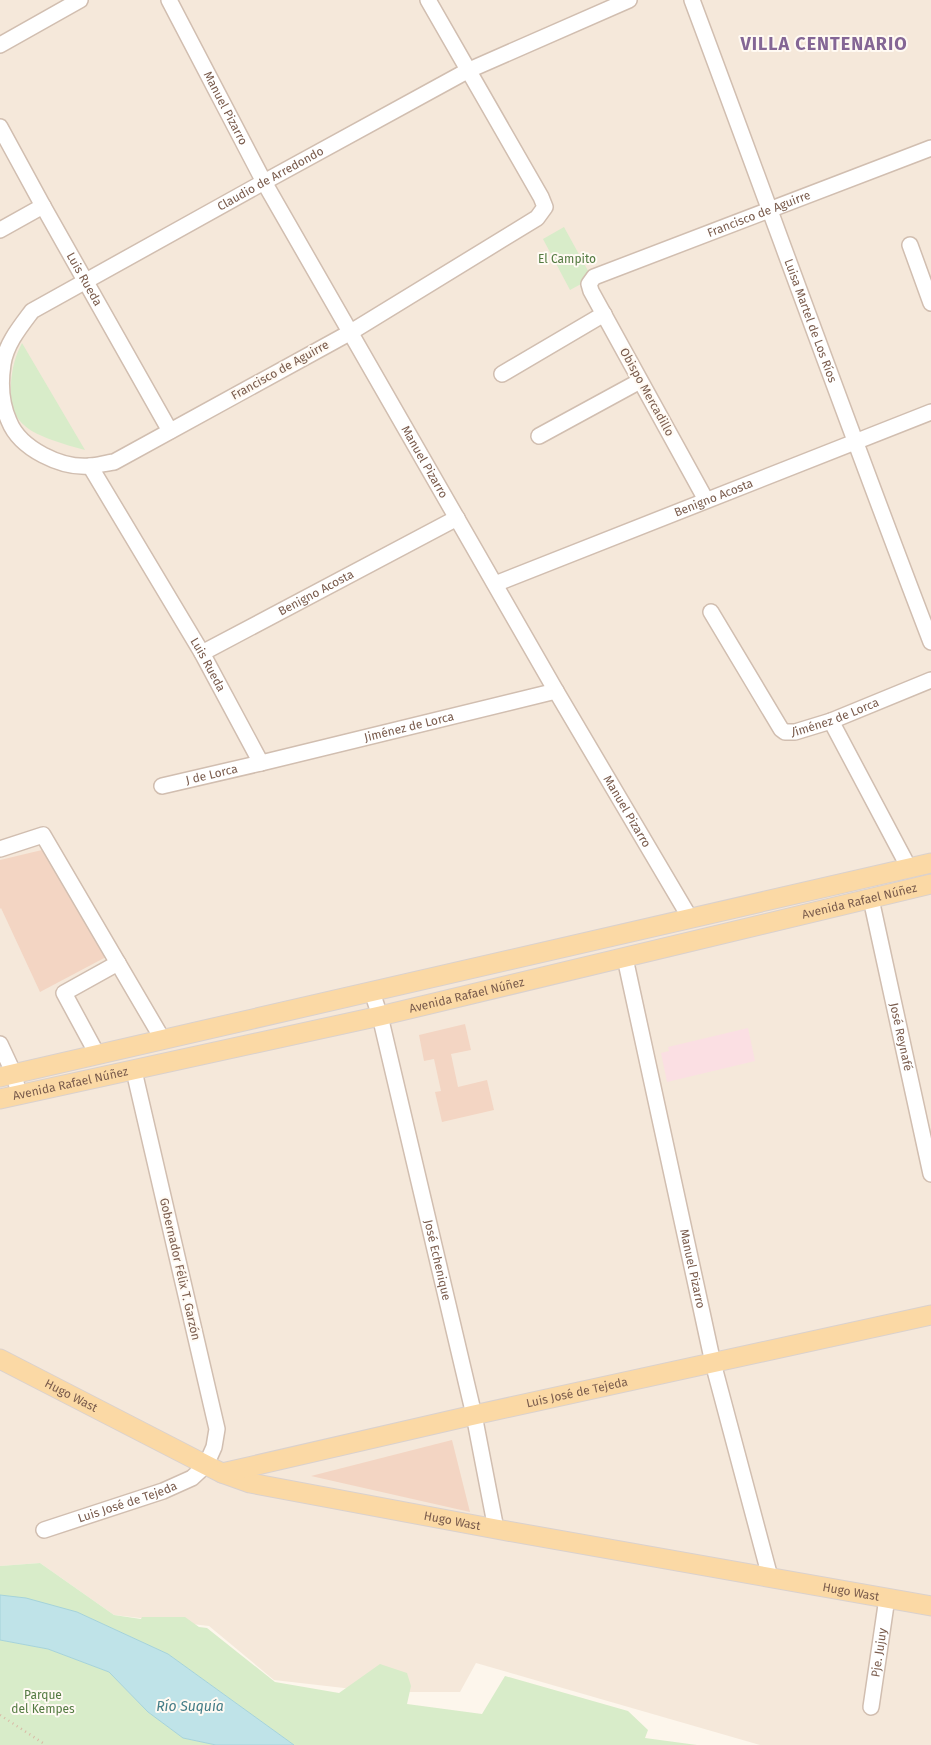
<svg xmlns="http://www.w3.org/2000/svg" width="931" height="1745" font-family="'Fira Sans',sans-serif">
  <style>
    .residential { fill: #f5e8da }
    .medical { fill: #fbdfe3 }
    .green { fill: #d8ecc9 }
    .water { fill: #bfe3e8; stroke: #a5d3da }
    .building { fill: #f3d5c3 }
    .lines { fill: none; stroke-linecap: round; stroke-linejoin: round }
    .minor-casing { stroke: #d1beb0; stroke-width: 18 }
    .major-casing { stroke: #dad1cd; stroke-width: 21 }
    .path { stroke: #d9b8a5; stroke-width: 2.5; stroke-dasharray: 1 4; stroke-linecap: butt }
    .minor { stroke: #fff; stroke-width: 15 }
    .major { stroke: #fbd9a5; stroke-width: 19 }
    .labels { text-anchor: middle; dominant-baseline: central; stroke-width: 4; stroke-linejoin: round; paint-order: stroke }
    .street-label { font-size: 12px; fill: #7a5c4d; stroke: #fffaf3 }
    .park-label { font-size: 12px; fill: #537a41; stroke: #fffaf3 }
    .water-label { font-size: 14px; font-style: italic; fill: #437c86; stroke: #fffaf3 }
    .district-label { font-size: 18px; font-weight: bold; letter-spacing: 1px; fill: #846695; stroke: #fffaf3 }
  </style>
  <rect width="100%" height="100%" fill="#fdf6ec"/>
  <polygon class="residential" points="0,0 931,0 931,1745 760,1745 476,1663 460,1692 379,1692 274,1680 209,1626 114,1615 40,1563 0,1566"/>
  <polygon class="medical" points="748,1028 755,1061 667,1082 661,1053 669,1051 668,1047"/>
  <g class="green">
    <polygon points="564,227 592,278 570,290 543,239"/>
    <path d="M22,343l63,107c-11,-3 -22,-6 -33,-10 -30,-11 -43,-22 -41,-57 1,-14 4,-27 11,-40z"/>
    <polygon points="40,1563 114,1615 141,1619 142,1617 185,1617 199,1627 207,1628 275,1682 339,1693 380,1664 407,1673 411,1686 407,1704 482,1714 505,1676 628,1711 648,1730 645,1738 697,1745 294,1745 168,1654 77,1612 0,1595 0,1566"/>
    <polygon points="0,1640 48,1649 109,1672 148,1712 183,1738 216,1745 0,1745"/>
  </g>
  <polygon class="water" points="0,1595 26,1598 77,1612 168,1654 294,1745 216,1745 183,1738 148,1712 109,1672 48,1649 0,1640"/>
  <g class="building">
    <polygon points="42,850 106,957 40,992 1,908 0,909 0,860"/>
    <polygon points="465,1024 471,1050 451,1054 458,1087 487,1080 494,1110 442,1122 435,1092 441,1091 434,1059 424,1061 419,1035"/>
    <polygon points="452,1440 470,1512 311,1476"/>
  </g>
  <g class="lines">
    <g class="minor-casing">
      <g id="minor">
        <path id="s1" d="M169,0l95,182 292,509 134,227"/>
        <path id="s2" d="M428,0l113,197 4,10 -8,11 -186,114 -237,130c-8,1 -15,3 -23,4 -29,3 -71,-17 -82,-45 -8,-18 -9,-38 -6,-57 3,-20 17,-37 29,-53l232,-129 203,-111 162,-71"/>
        <path id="s3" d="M692,0c80,214 157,429 239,642"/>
        <polyline points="0,45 80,0"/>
        <path id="s4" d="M0,127l43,79 127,225"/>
        <polyline points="0,230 43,206"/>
        <polyline points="910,245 931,303"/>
        <polyline points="502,374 604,314"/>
        <polyline points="539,436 640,381"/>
        <path id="s5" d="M90,466l112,187 59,110"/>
        <path id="s6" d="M706,500l-115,-209 -2,-7 5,-7 337,-129"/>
        <path id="s7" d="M495,584l436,-172"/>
        <path id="s8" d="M711,612l70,117 4,3h10l36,-11 100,-41"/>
        <path id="s9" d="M202,653l255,-135"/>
        <polyline points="831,721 909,868"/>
        <path id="s10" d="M162,786l99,-23 295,-72"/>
        <polyline points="0,849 43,835 163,1040"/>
        <path id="s11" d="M871,899l60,275"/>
        <path id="s12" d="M625,958l88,405 57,214"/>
        <path id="s13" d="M372,992l8,24 94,399 22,114"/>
        <polyline points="0,1044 14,1074 19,1095"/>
        <polyline points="97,1054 64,993 118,963"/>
        <path id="s14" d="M44,1530l119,-39 29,-13 14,-13 8,-18 3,-18 -83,-358"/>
        <path id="s15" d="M871,1707l16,-109"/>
      </g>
    </g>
    <g class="major-casing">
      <g id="major">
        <polyline points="0,1077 931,863"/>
        <path id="s16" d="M0,1099l380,-83 551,-132"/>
        <path id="s17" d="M0,1359l206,106 16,8 28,10 246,46 435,77"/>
        <path id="s18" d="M222,1473l252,-58 457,-100"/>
      </g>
    </g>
    <polyline class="path" points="0,1715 46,1745"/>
    <use href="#minor" class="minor"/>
    <use href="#major" class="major"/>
  </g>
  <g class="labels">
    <g class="street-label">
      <text stroke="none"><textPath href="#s1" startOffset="122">Manuel Pizarro</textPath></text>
      <text stroke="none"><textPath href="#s2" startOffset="1254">Claudio de Arredondo</textPath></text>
      <text stroke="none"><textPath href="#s6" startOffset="431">Francisco de Aguirre</textPath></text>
      <text stroke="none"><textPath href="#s4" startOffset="174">Luis Rueda</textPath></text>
      <text stroke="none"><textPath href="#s3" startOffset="342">Luisa Martel de Los Ríos</textPath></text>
      <text transform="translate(280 370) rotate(-29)">Francisco de Aguirre</text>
      <text transform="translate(647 392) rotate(61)">Obispo Mercadillo</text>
      <text stroke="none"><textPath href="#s1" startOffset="528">Manuel Pizarro</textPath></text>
      <text stroke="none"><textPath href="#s7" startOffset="235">Benigno Acosta</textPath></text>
      <text stroke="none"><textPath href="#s9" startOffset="129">Benigno Acosta</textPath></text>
      <text stroke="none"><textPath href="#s5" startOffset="231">Luis Rueda</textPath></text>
      <text stroke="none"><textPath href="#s8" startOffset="194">Jiménez de Lorca</textPath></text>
      <text stroke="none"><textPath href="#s10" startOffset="254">Jiménez de Lorca</textPath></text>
      <text stroke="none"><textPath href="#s10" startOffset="51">J de Lorca</textPath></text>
      <text stroke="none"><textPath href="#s1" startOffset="932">Manuel Pizarro</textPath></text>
      <text stroke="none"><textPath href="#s16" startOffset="882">Avenida Rafael Núñez</textPath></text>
      <text stroke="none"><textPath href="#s16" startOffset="478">Avenida Rafael Núñez</textPath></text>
      <text stroke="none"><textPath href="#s11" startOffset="141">José Reynafé</textPath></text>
      <text stroke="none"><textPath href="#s16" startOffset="72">Avenida Rafael Núñez</textPath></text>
      <text stroke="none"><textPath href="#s13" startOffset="276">José Echenique</textPath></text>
      <text transform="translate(180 1269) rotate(77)">Gobernador Félix T. Garzón</text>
      <text stroke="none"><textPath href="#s12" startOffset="318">Manuel Pizarro</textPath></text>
      <text stroke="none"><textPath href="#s18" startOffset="364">Luis José de Tejeda</textPath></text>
      <text stroke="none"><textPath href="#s17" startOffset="80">Hugo Wast</textPath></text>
      <text stroke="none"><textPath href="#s14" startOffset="88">Luis José de Tejeda</textPath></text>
      <text stroke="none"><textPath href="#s17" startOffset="485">Hugo Wast</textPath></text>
      <text stroke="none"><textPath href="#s17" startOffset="890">Hugo Wast</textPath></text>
      <text stroke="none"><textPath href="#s15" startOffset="55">Pje. Jujuy</textPath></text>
    </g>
    <g class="park-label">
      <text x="567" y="259">El Campito</text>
      <text x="43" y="1695">Parque<tspan x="43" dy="14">del Kempes</tspan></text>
    </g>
    <g class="water-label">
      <text x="190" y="1706">Río Suquía</text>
    </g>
    <g class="district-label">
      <text x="824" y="44">VILLA CENTENARIO</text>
    </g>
  </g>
</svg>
